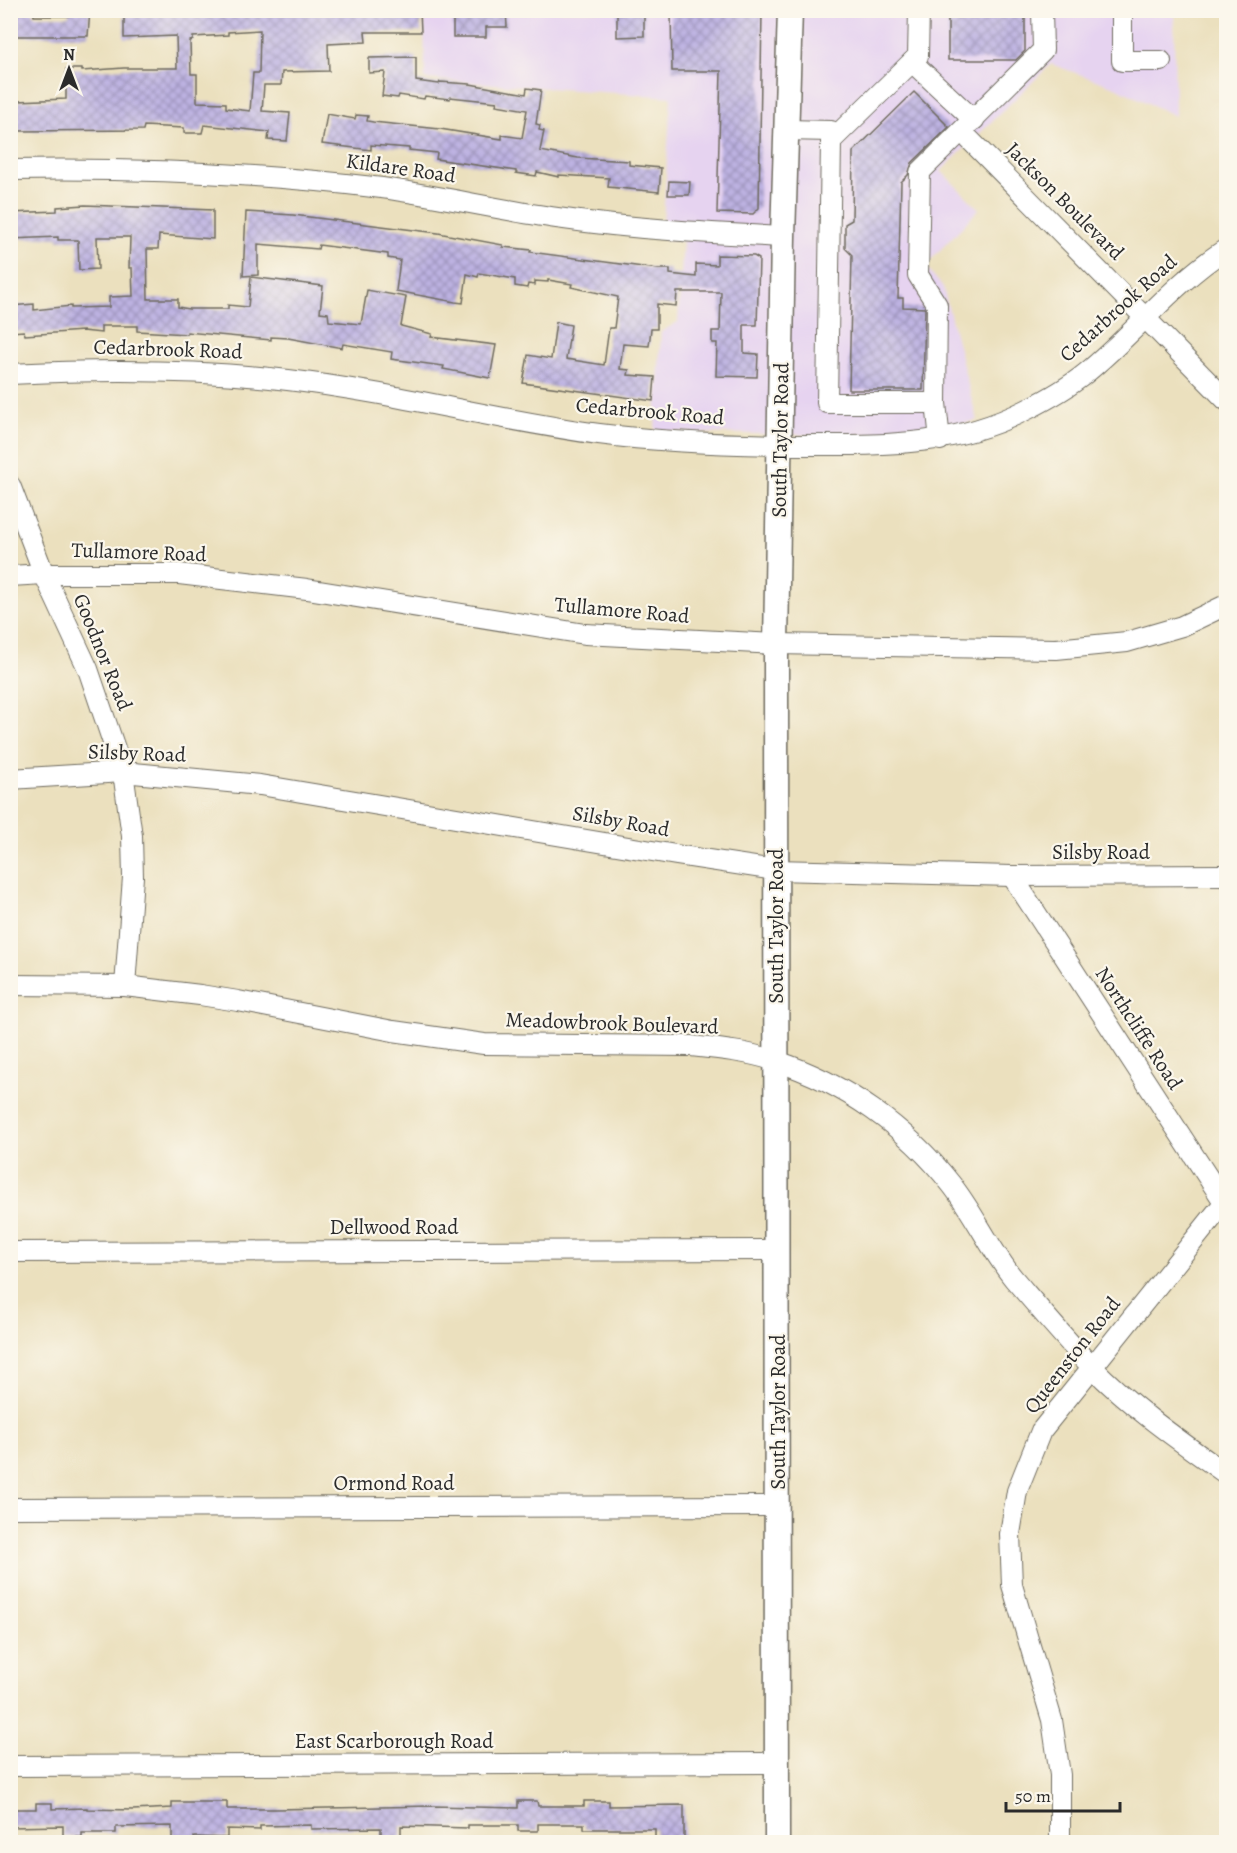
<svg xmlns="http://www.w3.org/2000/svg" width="1237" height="1853" font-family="Alegreya,serif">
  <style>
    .built { fill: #e6d3f0 }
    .building { fill: url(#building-cross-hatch); fill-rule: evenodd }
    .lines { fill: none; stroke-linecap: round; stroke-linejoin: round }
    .minor-casing { stroke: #6e6a5e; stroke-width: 22 }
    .major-casing { stroke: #6e6a5e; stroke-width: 27 }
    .minor { stroke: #fff; stroke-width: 20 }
    .major { stroke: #fff; stroke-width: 24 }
    .labels { text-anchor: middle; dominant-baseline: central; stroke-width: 4.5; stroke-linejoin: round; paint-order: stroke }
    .street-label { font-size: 21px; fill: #2b2b2b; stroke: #fbf7ec }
  </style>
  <defs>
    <pattern id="building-cross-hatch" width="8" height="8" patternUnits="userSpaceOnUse" patternTransform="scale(1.5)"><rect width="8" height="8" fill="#bdb2e2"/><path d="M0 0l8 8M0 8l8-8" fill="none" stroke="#9a91b7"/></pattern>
  </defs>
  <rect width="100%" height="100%" fill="#fbf7ec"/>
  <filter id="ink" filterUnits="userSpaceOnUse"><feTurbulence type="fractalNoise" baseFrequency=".0167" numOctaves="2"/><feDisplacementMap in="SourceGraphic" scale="12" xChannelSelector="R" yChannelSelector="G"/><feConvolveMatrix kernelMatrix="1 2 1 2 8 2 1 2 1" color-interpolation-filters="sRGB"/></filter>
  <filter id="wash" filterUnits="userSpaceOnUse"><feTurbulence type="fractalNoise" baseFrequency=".008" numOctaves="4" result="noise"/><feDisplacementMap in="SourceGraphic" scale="24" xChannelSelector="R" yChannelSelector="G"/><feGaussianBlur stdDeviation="1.35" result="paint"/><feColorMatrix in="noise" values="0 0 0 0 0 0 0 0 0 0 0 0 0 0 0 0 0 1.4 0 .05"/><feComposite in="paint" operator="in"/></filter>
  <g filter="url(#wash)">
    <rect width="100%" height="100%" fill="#ebe0be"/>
    <polygon class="built" points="424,11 1174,11 1175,116 1115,87 1051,64 941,171 979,209 925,266 943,287 977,420 944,429 888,436 694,433 655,430 661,332 678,322 683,241 662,239 671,97 425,79"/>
    <g id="blocks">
      <g class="building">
        <polygon points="69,10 90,10 88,36 13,36 13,12 33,11 34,16 69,16"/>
        <path d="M245,10h11v2l164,-2 1,22h-56l1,10 -38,2 1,27 -47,1 -1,13h-17l-2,26 28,2 -3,28 -19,-1 1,-8 -65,-7 -2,8h-18v-5l-40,-2 -1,4 -126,1 1,-30 48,-2v-30h16v2l42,-3h53l-1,-32 -52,2v-22zM260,30l-1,43h-6l-3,38 -24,-3v-5l-29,-1v-28h-6l-1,-33 3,-1v-3l35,-2v-3z"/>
        <polygon points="453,10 506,10 507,27 486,27 486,37 453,37"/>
        <polygon points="617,10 644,10 644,36 617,37"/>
        <polygon points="671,10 762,10 759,208 753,214 717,213 721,71 672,71"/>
        <polygon points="948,10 1025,10 1025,51 1016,60 948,60"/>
        <polygon points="416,57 416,81 439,84 440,82 470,84 526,94 527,88 541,90 536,124 540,125 539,130 544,131 540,151 578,158 629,161 629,165 661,168 659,192 608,187 609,178 559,175 559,177 537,172 536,176 516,173 516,171 436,159 437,153 409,150 409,148 371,145 371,150 322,144 327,114 355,119 356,115 368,116 367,121 373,122 440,129 502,139 502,135 522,138 527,110 496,105 497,102 450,97 450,99 425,96 424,99 399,95 398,98 382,96 385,72 369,73 369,58"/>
        <polygon points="914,92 949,127 912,163 908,175 901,182 898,298 903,298 903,307 925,308 923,390 849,390 852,255 845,248 845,224 852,220 853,152"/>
        <polygon points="669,181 690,182 689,195 668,195"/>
        <polygon points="85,205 213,210 213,239 159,235 158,249 147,249 148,299 178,299 178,307 189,309 228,309 228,305 248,307 251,277 323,286 320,312 328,313 329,321 361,324 367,290 406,297 401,326 432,334 431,337 496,345 490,378 443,369 444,366 391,359 392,352 343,344 342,348 288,338 271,337 271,340 187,332 187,334 137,331 137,326 101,326 101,333 83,331 25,335 24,331 10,332 10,306 34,304 34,310 71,306 71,308 109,307 109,297 133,296 132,268 129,268 130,237 97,237 98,269 79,270 78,240 58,240 58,237 10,239 10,213 57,211 57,207"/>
        <polygon points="246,212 293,215 438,233 503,245 503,247 531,250 530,252 658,269 670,269 670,274 696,277 696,264 717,265 717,255 754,256 759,259 757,325 744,325 744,353 758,354 757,377 716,376 717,343 712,343 712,331 720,331 721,292 677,292 676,306 657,304 657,329 651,329 649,346 623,344 620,369 629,370 628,375 655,377 653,401 523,383 528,355 551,359 556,322 571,325 566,359 604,365 609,328 614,328 618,297 571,287 572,284 548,280 548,282 535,281 535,285 528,284 527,288 515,286 515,279 479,273 478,277 467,274 463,303 455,302 396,291 400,260 388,258 388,254 319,245 318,249 258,244 258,275 243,276"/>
        <polygon points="518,1801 537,1801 538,1806 584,1806 584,1801 609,1801 609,1806 684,1805 684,1842 655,1842 655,1829 584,1829 584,1824 538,1824 538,1831 518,1831 518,1825 468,1825 468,1828 401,1826 401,1839 381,1839 381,1828 311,1829 311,1825 260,1826 260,1830 227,1829 227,1838 194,1837 194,1840 172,1840 172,1826 116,1827 116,1833 82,1833 82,1837 63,1837 63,1826 10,1827 10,1809 36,1809 36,1803 52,1803 52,1809 87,1808 87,1809 133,1810 172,1808 172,1802 227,1802 227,1809 276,1809 433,1806 518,1808"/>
      </g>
    </g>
  </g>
  <g filter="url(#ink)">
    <use href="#blocks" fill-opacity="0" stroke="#6e6a5e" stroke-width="1.5"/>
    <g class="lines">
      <g class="minor-casing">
        <g id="minor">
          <polyline points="919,10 918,56 831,141 827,403 936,403 940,440"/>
          <polyline points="1122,10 1122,61 1161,61"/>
          <polyline points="912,62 974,120"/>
          <polyline points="786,130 831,131"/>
          <polyline points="969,139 1226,400"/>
          <path d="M10,170c125,-2 249,3 372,18 59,8 117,22 175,30 75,11 151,15 226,19"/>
          <path d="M10,374c93,-5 185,-5 278,6 104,12 207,40 311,54 70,9 142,11 213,11 77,0 143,1 214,-35 20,-10 43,-23 60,-37 49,-40 87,-90 140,-124"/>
          <polyline points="936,403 937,305 918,275 920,172 1043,50 1042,10"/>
          <polyline points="10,485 44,574 88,669 123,772 132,836 133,877 125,986"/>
          <polyline points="10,576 44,574 179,574 307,589 585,634 776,644 1056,649 1127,642 1182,626 1226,605"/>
          <polyline points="10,779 123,772 260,785 676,855 775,870 1012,876 1226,875"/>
          <polyline points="1012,876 1226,1205"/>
          <path d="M10,985l115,1 75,9 38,6 155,30 91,13 207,2c29,3 58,6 85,15 69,22 131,67 175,123 24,30 39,66 63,95 25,29 51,60 78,88 40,41 88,74 134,107"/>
          <polyline points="10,1252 778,1250"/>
          <polyline points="10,1508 778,1506"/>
          <polyline points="10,1766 777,1763"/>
          <polyline points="1060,1842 1060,1775 1052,1720 1012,1585 1010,1534 1017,1491 1041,1431 1224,1203"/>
        </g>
      </g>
      <g class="major-casing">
        <polyline id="major" points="777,1842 776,644 783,237 790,10"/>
      </g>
      <use href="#minor" class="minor"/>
      <use href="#major" class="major"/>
    </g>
  </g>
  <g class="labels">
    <g class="street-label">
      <text transform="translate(401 168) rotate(8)">Kildare Road</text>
      <text transform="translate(1065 201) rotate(45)">Jackson Boulevard</text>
      <text transform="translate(1118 308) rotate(-42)">Cedarbrook Road</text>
      <text transform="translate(168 349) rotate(2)">Cedarbrook Road</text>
      <text transform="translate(650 411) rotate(5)">Cedarbrook Road</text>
      <text transform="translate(780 440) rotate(-89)">South Taylor Road</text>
      <text transform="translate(139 552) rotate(2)">Tullamore Road</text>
      <text transform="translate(622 610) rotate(5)">Tullamore Road</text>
      <text transform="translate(103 652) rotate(68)">Goodnor Road</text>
      <text transform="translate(137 753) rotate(2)">Silsby Road</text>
      <text transform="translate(621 821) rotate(10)">Silsby Road</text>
      <text x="1101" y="852">Silsby Road</text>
      <text transform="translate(776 926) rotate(-90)">South Taylor Road</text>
      <text transform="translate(612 1023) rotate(2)">Meadowbrook Boulevard</text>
      <text transform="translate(1139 1028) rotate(57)">Northcliffe Road</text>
      <text x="394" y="1227">Dellwood Road</text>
      <text transform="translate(1072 1355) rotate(-52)">Queenston Road</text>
      <text transform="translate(778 1412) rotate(-90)">South Taylor Road</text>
      <text x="394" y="1483">Ormond Road</text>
      <text x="394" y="1741">East Scarborough Road</text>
    </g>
  </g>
  <rect width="1237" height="1853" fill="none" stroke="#fbf7ec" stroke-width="36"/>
  <g transform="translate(69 69)" stroke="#fbf7ec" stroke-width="4.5" paint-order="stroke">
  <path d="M0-4.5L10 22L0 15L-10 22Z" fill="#2b2b2b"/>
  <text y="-9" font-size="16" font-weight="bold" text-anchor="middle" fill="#2b2b2b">N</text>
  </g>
  <path d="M1006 1802v9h114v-9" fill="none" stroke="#2b2b2b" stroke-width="3"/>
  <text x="1015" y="1802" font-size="18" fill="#2b2b2b" stroke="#fbf7ec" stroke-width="4.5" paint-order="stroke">50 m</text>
</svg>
